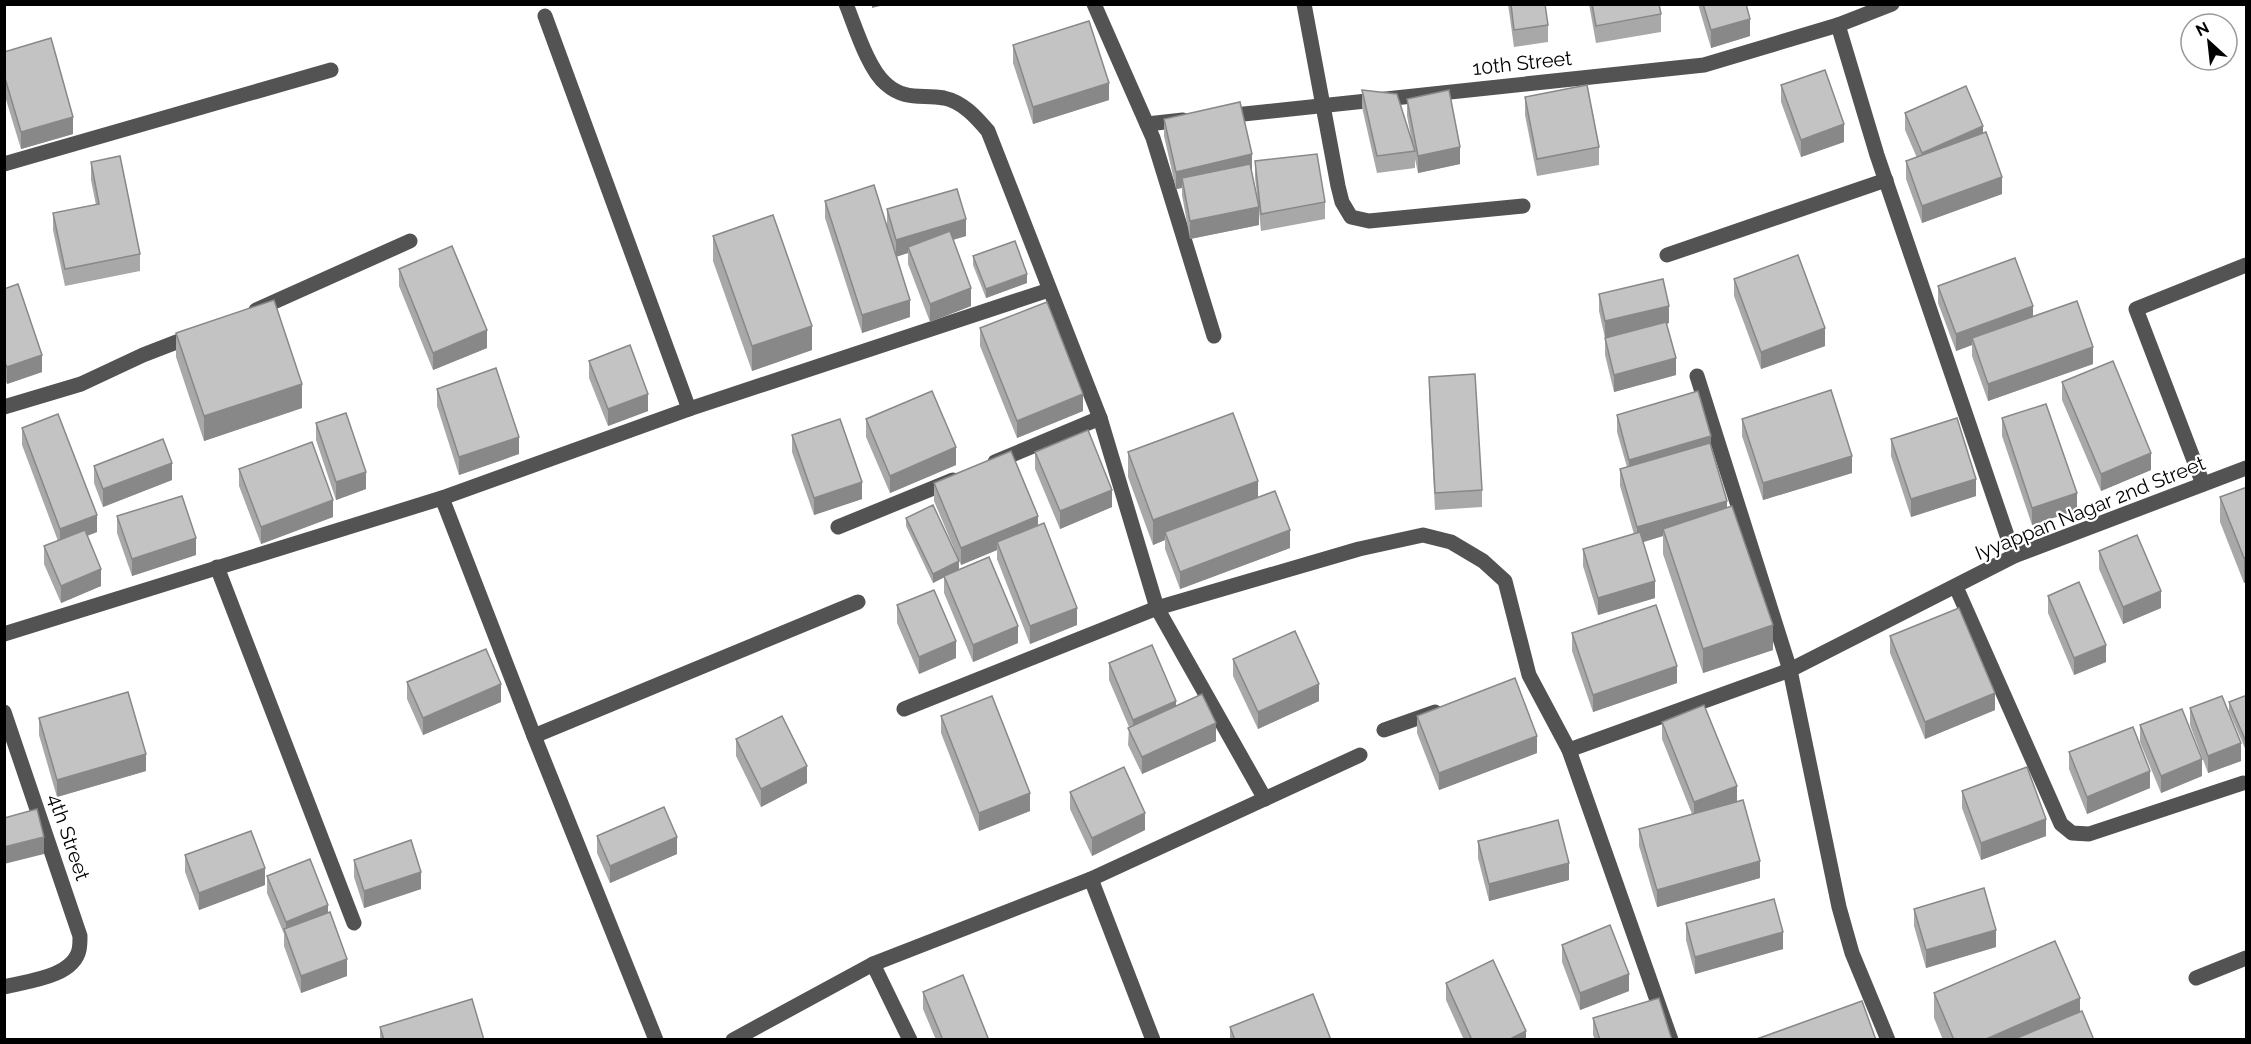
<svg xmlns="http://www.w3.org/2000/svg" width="2251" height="1044" font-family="Raleway,sans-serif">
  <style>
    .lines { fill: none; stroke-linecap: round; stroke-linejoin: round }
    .minor { stroke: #535353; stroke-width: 15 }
    .wall { fill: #a8a8a8 }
    .shaded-wall { fill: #888 }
    .building { fill: #c3c3c3; stroke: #888; stroke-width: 1.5 }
    .labels { text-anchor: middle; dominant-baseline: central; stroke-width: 4.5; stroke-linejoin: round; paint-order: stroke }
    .street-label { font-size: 20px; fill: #000; stroke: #fff }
  </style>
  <rect width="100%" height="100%" fill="#fff"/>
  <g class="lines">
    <g class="minor">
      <path d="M846,4c9,22 22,65 40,80 19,17 36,10 58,14 19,4 32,19 44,33l112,287 57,190 108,191"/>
      <polyline points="1094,4 1153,138 1214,336"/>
      <polyline points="1304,4 1338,186 1342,202 1351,217 1369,221 1523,206"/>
      <polyline points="545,16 689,409"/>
      <polyline points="1838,25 1877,155 2014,556"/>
      <polyline points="1225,116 1704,65 1838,25 1892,4"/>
      <polyline points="1147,124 1183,120"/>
      <polyline points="4,164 331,70"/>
      <polyline points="1667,255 1886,180"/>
      <polyline points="256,310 410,241"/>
      <polyline points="1697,376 1790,670 1839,907 1852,953 1888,1040"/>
      <polyline points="4,407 81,384 143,355 192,336"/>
      <polyline points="995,462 1100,418"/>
      <polyline points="2203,484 2136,309 2246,265"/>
      <polyline points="442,498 534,736 656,1040"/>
      <polyline points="838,527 953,480"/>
      <polyline points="217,567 354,923"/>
      <polyline points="1956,587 2061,824 2072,833 2089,834 2243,783"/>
      <polyline points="4,634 442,498 689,409 1049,290"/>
      <polyline points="904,709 1157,608 1359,549 1423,535 1451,542 1483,561 1505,581 1529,675 1569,750 1671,1040"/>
      <path d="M4,712l76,224c0,4 0,10 -1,14 -6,27 -52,31 -75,37"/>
      <polyline points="1384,730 1435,712"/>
      <polyline points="534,736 858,602"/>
      <polyline points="1569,750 1790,670 2014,556 2246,468"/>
      <polyline points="1091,879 1153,1040"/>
      <polyline points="873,964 910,1040"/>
      <polyline points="2196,978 2246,958"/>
      <polyline points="733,1040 873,964 1091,879 1360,755"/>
    </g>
  </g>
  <g class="wall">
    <polygon points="1508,4 1545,4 1548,25 1548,42 1514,47"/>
    <polygon points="1589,4 1659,4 1661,14 1661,32 1596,43"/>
    <polygon points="1698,4 1746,4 1750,36 1711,48"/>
    <polygon points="1013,45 1109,100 1033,124 1013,63"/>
    <polygon points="4,52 73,134 21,149 4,93"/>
    <polygon points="1781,85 1844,142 1801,157 1781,102"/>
    <polygon points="1362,90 1411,137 1407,116 1407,99 1460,164 1418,173 1415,159 1415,168 1377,173 1362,107"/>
    <polygon points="1525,97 1599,147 1599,165 1537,176 1525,115"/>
    <polygon points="1905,113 1983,133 2002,194 1922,223 1906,179 1906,161 1917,158 1905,130"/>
    <polygon points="1164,119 1252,172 1258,202 1255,178 1255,161 1325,202 1325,219 1261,231 1259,211 1259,225 1190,239 1182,195 1182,188 1176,189 1164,136"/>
    <polygon points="91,162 140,254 140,271 65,286 53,230 53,213 96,205 91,180"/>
    <polygon points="825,201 887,226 887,209 966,236 953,240 971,306 930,322 908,264 908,253 897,256 910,317 862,333 825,218"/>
    <polygon points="713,236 812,350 752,371 713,261"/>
    <polygon points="973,256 1027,283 986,298 973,265"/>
    <polygon points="399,269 487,348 433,370 399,286"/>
    <polygon points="1734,279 1825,346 1761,369 1734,296"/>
    <polygon points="1938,286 2033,317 2093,364 1988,401 1972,356 1972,345 1956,351 1938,303"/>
    <polygon points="4,289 42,372 7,384 4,378"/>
    <polygon points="1599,294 1669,323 1667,324 1676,375 1614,392 1605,355 1605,338 1599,311"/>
    <polygon points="980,328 1083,411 1017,438 980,346"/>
    <polygon points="176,333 302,408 204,441 176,357"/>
    <polygon points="589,361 648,411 608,426 589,378"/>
    <polygon points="1429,377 1482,490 1482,507 1435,510 1429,394"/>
    <polygon points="2062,382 2151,470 2101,491 2062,400"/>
    <polygon points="437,389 519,454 459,475 437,406"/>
    <polygon points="1617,415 1711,448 1727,507 1773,650 1703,673 1663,554 1663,536 1643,542 1655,598 1598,615 1583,566 1583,549 1634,534 1620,486 1620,469 1627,467 1617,432"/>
    <polygon points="2002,418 2077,510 2032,525 2002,436"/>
    <polygon points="866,419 956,465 890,493 866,437"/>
    <polygon points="1742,419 1852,473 1763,500 1742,436"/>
    <polygon points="316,423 366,489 336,500 316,440"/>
    <polygon points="22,428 97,532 87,536 101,586 61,603 44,564 44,546 58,541 22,445"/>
    <polygon points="792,435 862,499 814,515 792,452"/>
    <polygon points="1891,439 1976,496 1911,517 1891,456"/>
    <polygon points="1035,452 1112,507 1060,529 1035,469"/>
    <polygon points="1128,452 1258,497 1290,548 1180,589 1165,549 1165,540 1153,545 1128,477"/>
    <polygon points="94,466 172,480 103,507 94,483"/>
    <polygon points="239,469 333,517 261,544 239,486"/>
    <polygon points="934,483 1038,525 1077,625 1030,644 997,559 997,550 961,565 934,501"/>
    <polygon points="2247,487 2247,582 2244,583 2220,522 2220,497"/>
    <polygon points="117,516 196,555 132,576 117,533"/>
    <polygon points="906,518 959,570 1018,643 973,662 944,593 944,577 933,583 906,526"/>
    <polygon points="2099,551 2161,608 2123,624 2099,569"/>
    <polygon points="2048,596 2106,662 2074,675 2048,613"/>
    <polygon points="897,605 956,658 919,674 897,623"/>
    <polygon points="1572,633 1677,683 1593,712 1572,651"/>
    <polygon points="1890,636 1995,710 1925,739 1890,653"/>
    <polygon points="1233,659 1319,701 1258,729 1233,676"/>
    <polygon points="1109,663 1176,706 1216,741 1142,774 1128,745 1129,727 1109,680"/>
    <polygon points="407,682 501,702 423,735 407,699"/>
    <polygon points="2247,695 2247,753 2229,711 2229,702"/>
    <polygon points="2190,708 2241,761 2208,773 2190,725"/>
    <polygon points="941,716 1030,811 979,831 941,733"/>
    <polygon points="1417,716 1537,753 1439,790 1417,733"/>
    <polygon points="39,718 146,771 57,797 39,735"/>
    <polygon points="1662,722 1737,801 1760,878 1657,907 1639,846 1639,829 1692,814 1662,739"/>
    <polygon points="2140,725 2202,776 2161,793 2140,742"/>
    <polygon points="736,739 807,783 761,807 736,756"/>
    <polygon points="2069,752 2150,788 2087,814 2069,769"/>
    <polygon points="1962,791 2046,836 1981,860 1962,808"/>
    <polygon points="1070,792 1145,830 1092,856 1070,809"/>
    <polygon points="597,836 677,854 610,883 597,853"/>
    <polygon points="1478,841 1569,880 1489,901 1478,858"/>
    <polygon points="185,855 265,885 199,910 185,872"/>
    <polygon points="354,860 421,889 364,908 354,877"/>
    <polygon points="267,876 328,913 347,976 301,993 284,946 284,934 267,893"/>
    <polygon points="1914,909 1996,947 1926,968 1914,926"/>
    <polygon points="1686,923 1783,949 1695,974 1686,940"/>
    <polygon points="1562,945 1629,991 1580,1010 1562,962"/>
    <polygon points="1446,983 1526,1040 1464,1040 1446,1000"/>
    <polygon points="923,992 988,1040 936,1040 923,1009"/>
    <polygon points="1934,993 2080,1011 2094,1040 1943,1040 1934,1018"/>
    <polygon points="1593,1018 1672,1040 1595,1040 1593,1035"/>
    <polygon points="380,1027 484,1040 380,1040"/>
    <polygon points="1230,1027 1331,1040 1230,1040"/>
  </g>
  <g class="shaded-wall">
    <polygon points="872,4 888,4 872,8"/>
    <polygon points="1750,19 1750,36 1711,48 1711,30"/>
    <polygon points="1109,83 1109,100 1033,124 1033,107"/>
    <polygon points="73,117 73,134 21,149 21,132"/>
    <polygon points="1844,124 1844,142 1801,157 1801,140"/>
    <polygon points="1983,126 1983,143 1922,170 1922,153"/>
    <polygon points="1460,147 1460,164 1418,173 1418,156"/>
    <polygon points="1252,154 1252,172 1182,178 1182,188 1176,189 1176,172"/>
    <polygon points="2002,177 2002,194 1922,223 1922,206"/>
    <polygon points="1259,207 1259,225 1190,239 1190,221"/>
    <polygon points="966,219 966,236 910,252 908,247 908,253 896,257 896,240"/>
    <polygon points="1027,274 1027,283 986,298 986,289"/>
    <polygon points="971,288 971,306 930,322 930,304"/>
    <polygon points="910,300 910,317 862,333 862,315"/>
    <polygon points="1669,306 1669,323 1605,338 1605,321"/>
    <polygon points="2033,306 2033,323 1972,338 1972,345 1956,351 1956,334"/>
    <polygon points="812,326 812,350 752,371 752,346"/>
    <polygon points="1825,328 1825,346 1761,369 1761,352"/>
    <polygon points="487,330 487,348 433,370 433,353"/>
    <polygon points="2093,347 2093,364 1988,401 1988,384"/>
    <polygon points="42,355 42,372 7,384 7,367"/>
    <polygon points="1676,358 1676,375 1614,392 1614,375"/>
    <polygon points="302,384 302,408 204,441 204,416"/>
    <polygon points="648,394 648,411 608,426 608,409"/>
    <polygon points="1083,394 1083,411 1017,438 1017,421"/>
    <polygon points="1711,436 1711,453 1629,477 1629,460"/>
    <polygon points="519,437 519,454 459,475 459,457"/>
    <polygon points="956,447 956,465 890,493 890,476"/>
    <polygon points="2151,453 2151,470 2101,491 2101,474"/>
    <polygon points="1852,456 1852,473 1763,500 1763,483"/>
    <polygon points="172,463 172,480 103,507 103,489"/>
    <polygon points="366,472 366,489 336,500 336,482"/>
    <polygon points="1976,479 1976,496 1911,517 1911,499"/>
    <polygon points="1258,481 1258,506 1165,532 1165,540 1153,545 1153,520"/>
    <polygon points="862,482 862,499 814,515 814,498"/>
    <polygon points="1112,490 1112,507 1060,529 1060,511"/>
    <polygon points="2077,493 2077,510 2032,525 2032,508"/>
    <polygon points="333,500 333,517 261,544 261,527"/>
    <polygon points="1727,501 1727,518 1663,529 1663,536 1637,544 1637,527"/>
    <polygon points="97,515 97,532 60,546 60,529"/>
    <polygon points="1038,516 1038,533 997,542 997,550 961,565 961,548"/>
    <polygon points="1290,530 1290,548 1180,589 1180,572"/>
    <polygon points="196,538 196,555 132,576 132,559"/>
    <polygon points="2247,557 2247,582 2244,583 2244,558"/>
    <polygon points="959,561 959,570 933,583 933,574"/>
    <polygon points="101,569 101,586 61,603 61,586"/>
    <polygon points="1655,581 1655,598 1598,615 1598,598"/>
    <polygon points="2161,591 2161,608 2123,624 2123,607"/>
    <polygon points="1077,608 1077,625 1030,644 1030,626"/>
    <polygon points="1773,625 1773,650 1703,673 1703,649"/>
    <polygon points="1018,626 1018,643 973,662 973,645"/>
    <polygon points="956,641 956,658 919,674 919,657"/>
    <polygon points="2106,645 2106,662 2074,675 2074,658"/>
    <polygon points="1677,666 1677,683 1593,712 1593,695"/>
    <polygon points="501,684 501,702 423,735 423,718"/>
    <polygon points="1319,684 1319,701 1258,729 1258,712"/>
    <polygon points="1995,693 1995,710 1925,739 1925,722"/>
    <polygon points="1176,701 1176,718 1133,737 1133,720"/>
    <polygon points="1216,723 1216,741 1142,774 1142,757"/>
    <polygon points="1537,736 1537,753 1439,790 1439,773"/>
    <polygon points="2241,743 2241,761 2208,773 2208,756"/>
    <polygon points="146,754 146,771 57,797 57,780"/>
    <polygon points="2202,759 2202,776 2161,793 2161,776"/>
    <polygon points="807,766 807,783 761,807 761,789"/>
    <polygon points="2150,771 2150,788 2087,814 2087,797"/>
    <polygon points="1737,786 1737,803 1694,819 1694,802"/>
    <polygon points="1030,793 1030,811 979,831 979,813"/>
    <polygon points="1145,813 1145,830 1092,856 1092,838"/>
    <polygon points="2046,819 2046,836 1981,860 1981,843"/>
    <polygon points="44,837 44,854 4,864 4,847"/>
    <polygon points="677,837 677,854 610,883 610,866"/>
    <polygon points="1760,861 1760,878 1657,907 1657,890"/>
    <polygon points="1569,863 1569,880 1489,901 1489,884"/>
    <polygon points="265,868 265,885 199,910 199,893"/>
    <polygon points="421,872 421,889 364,908 364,891"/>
    <polygon points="328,905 328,923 286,935 286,922"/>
    <polygon points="1996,930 1996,947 1926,968 1926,950"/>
    <polygon points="1783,932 1783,949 1695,974 1695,957"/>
    <polygon points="347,959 347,976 301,993 301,976"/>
    <polygon points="1629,974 1629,991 1580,1010 1580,993"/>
    <polygon points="2080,998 2080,1023 2041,1040 1984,1040"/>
    <polygon points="1526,1031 1526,1040 1508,1040"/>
  </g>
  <g class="building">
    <polygon points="1511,4 1545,4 1548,25 1514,30"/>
    <polygon points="1592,4 1659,4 1661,14 1596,26"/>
    <polygon points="1703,4 1746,4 1750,19 1711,30"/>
    <polygon points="1089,21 1109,83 1033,107 1013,45"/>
    <polygon points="51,38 73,117 21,132 4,75 4,52"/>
    <polygon points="1825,70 1844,124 1801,140 1781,85"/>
    <polygon points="1587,85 1599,147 1537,159 1525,97"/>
    <polygon points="1966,86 1983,126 1922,153 1905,113"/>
    <polygon points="1362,90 1397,94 1415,151 1377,156"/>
    <polygon points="1449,90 1460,147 1418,156 1407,99"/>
    <polygon points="1240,102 1252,154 1176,172 1164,119"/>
    <polygon points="1986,132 2002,177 1922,206 1906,161"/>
    <polygon points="1317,154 1325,202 1261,214 1255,161"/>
    <polygon points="120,156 140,254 65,269 53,213 99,204 91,162"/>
    <polygon points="1250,164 1259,207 1190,221 1182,178"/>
    <polygon points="874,185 910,300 862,315 825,201"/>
    <polygon points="957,189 966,219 896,240 887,209"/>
    <polygon points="773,215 812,326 752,346 713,236"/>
    <polygon points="950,231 971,288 930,304 908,247"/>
    <polygon points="1015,241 1027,274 986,289 973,256"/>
    <polygon points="452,246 487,330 433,353 399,269"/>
    <polygon points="1798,255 1825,328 1761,352 1734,279"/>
    <polygon points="2015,258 2033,306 1956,334 1938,286"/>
    <polygon points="1663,279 1669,306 1605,321 1599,294"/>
    <polygon points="18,284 42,355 7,367 4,361 4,289"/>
    <polygon points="274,300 302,384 204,416 176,333"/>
    <polygon points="2077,301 2093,347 1988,384 1972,338"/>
    <polygon points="1047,302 1083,394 1017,421 980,328"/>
    <polygon points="1666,322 1676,358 1614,375 1605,338"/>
    <polygon points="630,345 648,394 608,409 589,361"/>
    <polygon points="2113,361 2151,453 2101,474 2062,382"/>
    <polygon points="496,368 519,437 459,457 437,389"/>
    <polygon points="1475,374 1482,490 1435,493 1429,377"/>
    <polygon points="1831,390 1852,456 1763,483 1742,419"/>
    <polygon points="932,391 956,447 890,476 866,419"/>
    <polygon points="1698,391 1711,436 1629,460 1617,415"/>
    <polygon points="2046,404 2077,493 2032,508 2002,418"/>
    <polygon points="346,413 366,472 336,482 316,423"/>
    <polygon points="1233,413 1258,481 1153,520 1128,452"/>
    <polygon points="58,414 97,515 60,529 22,428"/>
    <polygon points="1957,418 1976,479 1911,499 1891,439"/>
    <polygon points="840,419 862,482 814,498 792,435"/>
    <polygon points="1088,430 1112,490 1060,511 1035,452"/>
    <polygon points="163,439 172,463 103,489 94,466"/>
    <polygon points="312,442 333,500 261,527 239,469"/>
    <polygon points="1710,443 1727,501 1637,527 1620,469"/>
    <polygon points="1011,451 1038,516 961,548 934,483"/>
    <polygon points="2247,487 2247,557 2244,558 2220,497"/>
    <polygon points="1275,491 1290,530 1180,572 1165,532"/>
    <polygon points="182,496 196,538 132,559 117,516"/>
    <polygon points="933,505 959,561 933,574 906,518"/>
    <polygon points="1732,506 1773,625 1703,649 1663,529"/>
    <polygon points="1044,523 1077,608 1030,626 997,542"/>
    <polygon points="85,530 101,569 61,586 44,546"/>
    <polygon points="1640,532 1655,581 1598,598 1583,549"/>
    <polygon points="2137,535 2161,591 2123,607 2099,551"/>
    <polygon points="989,557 1018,626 973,645 944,576"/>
    <polygon points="2079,582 2106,645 2074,658 2048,596"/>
    <polygon points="934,590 956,641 919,657 897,605"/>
    <polygon points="1656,605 1677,666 1593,695 1572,633"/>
    <polygon points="1959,608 1995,693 1925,722 1890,636"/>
    <polygon points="1295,631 1319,684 1258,712 1233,659"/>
    <polygon points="1152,645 1176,701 1133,720 1109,663"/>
    <polygon points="486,649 501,684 423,718 407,682"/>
    <polygon points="1515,678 1537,736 1439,773 1417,716"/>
    <polygon points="128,692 146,754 57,780 39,718"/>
    <polygon points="1202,694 1216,723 1142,757 1128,728"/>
    <polygon points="2247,695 2247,744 2229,702"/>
    <polygon points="992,696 1030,793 979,813 941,716"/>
    <polygon points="2222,696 2241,743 2208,756 2190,708"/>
    <polygon points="1704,705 1737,786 1694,802 1662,722"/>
    <polygon points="2182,709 2202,759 2161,776 2140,725"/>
    <polygon points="782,716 807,766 761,789 736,739"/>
    <polygon points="2133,727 2150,771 2087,797 2069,752"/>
    <polygon points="1124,767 1145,813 1092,838 1070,792"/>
    <polygon points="2027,767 2046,819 1981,843 1962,791"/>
    <polygon points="1743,800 1760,861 1657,890 1639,829"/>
    <polygon points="664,807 677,837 610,866 597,836"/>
    <polygon points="37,809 44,837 4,847 4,818"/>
    <polygon points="1558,820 1569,863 1489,884 1478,841"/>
    <polygon points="251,831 265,868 199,893 185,855"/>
    <polygon points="411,840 421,872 364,891 354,860"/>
    <polygon points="310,859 328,905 286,922 267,876"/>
    <polygon points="1984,888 1996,930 1926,950 1914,909"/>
    <polygon points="1774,899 1783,932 1695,957 1686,923"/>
    <polygon points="330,912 347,959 301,976 284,929"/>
    <polygon points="1610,925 1629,974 1580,993 1562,945"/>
    <polygon points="2055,941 2080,998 1984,1040 1954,1040 1934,993"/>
    <polygon points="1493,960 1526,1031 1508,1040 1472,1040 1446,983"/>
    <polygon points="963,975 988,1038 985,1040 943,1040 923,992"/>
    <polygon points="1313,994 1331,1040 1235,1040 1230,1027"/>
    <polygon points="1659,998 1672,1040 1600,1040 1593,1018"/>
    <polygon points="472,999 484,1040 384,1040 380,1027"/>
    <polygon points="1862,1001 1876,1040 1754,1040"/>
    <polygon points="2082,1011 2094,1040 2012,1040"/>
  </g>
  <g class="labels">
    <g class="street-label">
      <text transform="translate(1522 63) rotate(-6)">10th Street</text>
      <text transform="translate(2090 508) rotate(-22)">Iyyappan Nagar 2nd Street</text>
      <text transform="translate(69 837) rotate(71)">4th Street</text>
    </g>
  </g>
  <rect width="2251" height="1044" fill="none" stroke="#000000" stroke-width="12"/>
  <g transform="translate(2209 42) rotate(333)"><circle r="28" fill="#ffffff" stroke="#999999" stroke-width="1.5"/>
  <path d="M0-4.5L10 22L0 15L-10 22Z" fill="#000000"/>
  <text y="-9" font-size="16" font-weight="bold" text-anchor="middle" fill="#000000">N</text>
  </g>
</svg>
